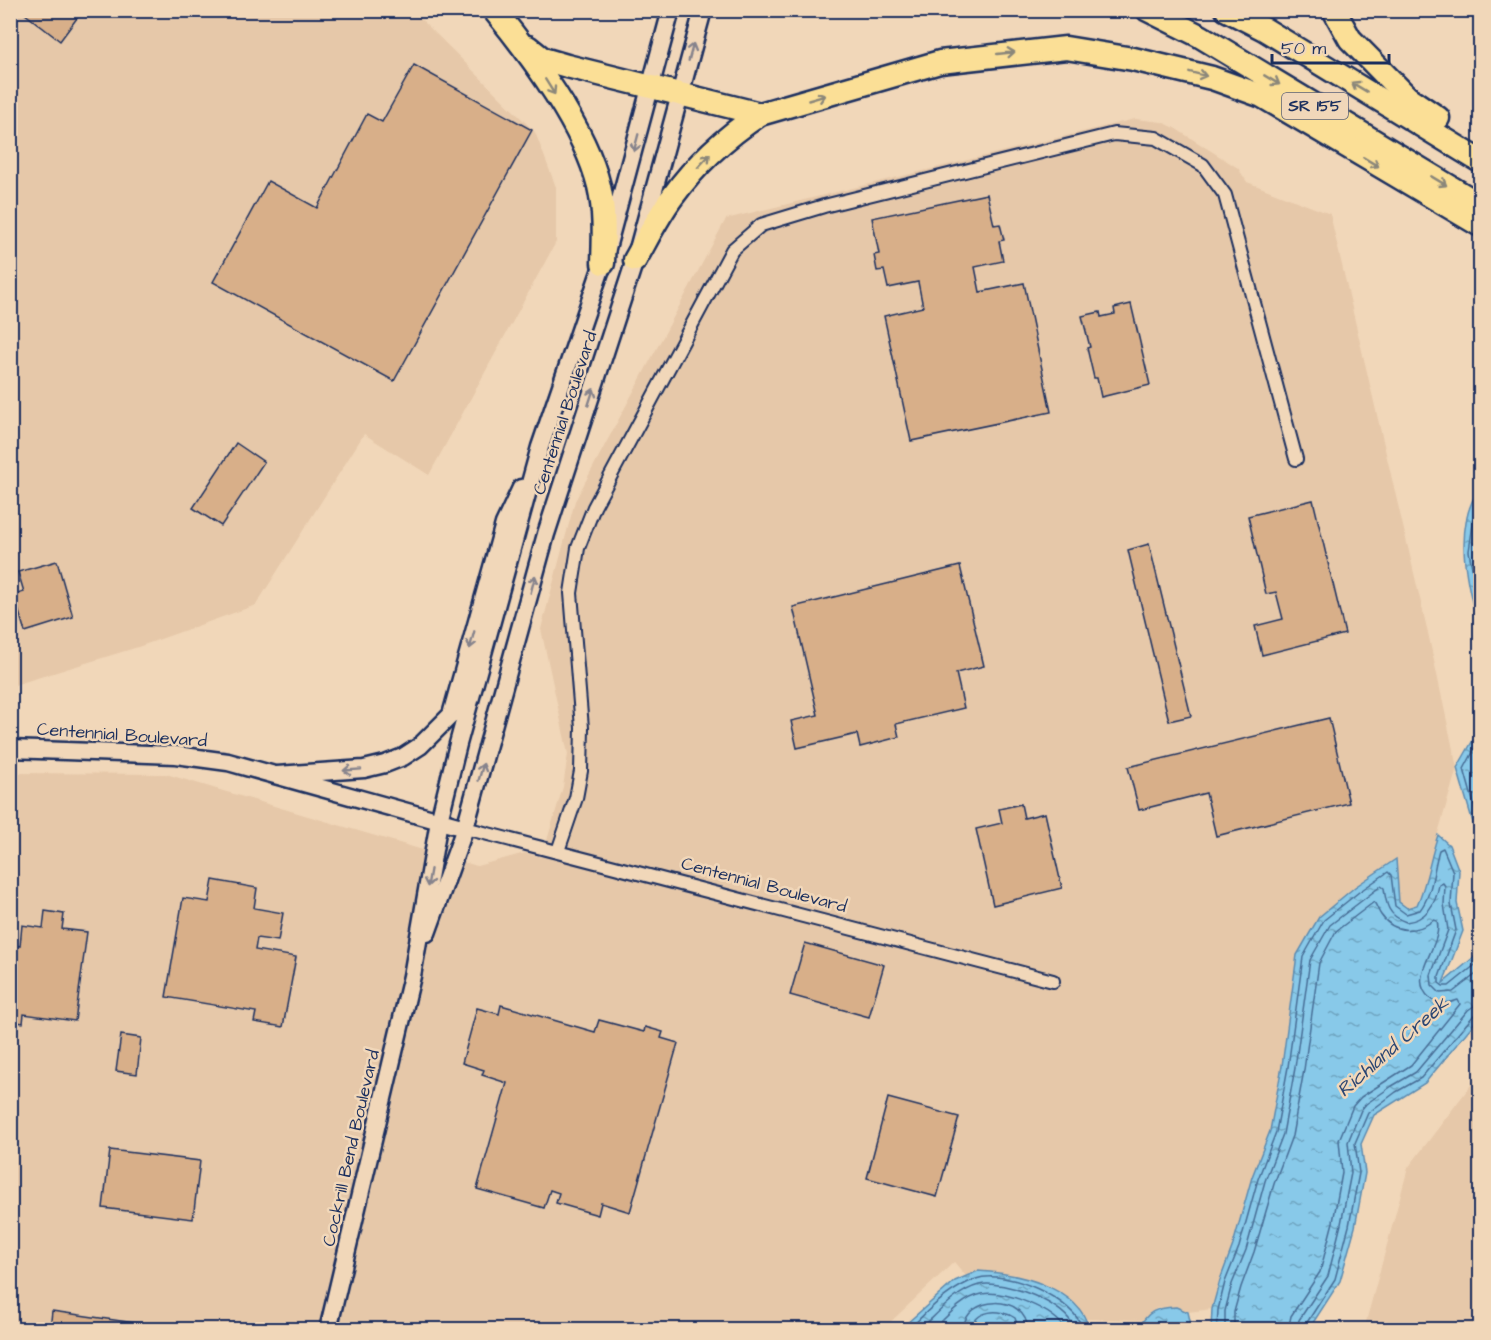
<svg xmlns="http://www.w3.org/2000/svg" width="1491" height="1340" font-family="'Architects Daughter',sans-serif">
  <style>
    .built { fill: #e6c8a9 }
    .water { fill: url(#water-ripples); stroke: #5c8bb1; stroke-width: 1.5 }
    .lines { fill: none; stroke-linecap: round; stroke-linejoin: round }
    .shore { stroke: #476d96; stroke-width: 1.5 }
    .building { fill: #d8af89; stroke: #1b2f5e; stroke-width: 1.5 }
    .street-casing { stroke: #1b2f5e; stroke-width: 16 }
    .secondary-casing { stroke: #1b2f5e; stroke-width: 21 }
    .highway-casing { stroke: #1b2f5e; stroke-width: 27 }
    .street { stroke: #f1d7b9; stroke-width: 12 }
    .secondary { stroke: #f1d7b9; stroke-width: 16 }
    .highway { stroke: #fbdf96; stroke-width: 22 }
    .oneway { stroke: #86838c }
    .oneway2 { stroke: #8b877a }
    .labels { text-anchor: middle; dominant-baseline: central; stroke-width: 5; stroke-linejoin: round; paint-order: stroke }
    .shield { fill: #f1d7b9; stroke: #5b6179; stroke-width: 1.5 }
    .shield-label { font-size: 16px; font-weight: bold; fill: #1b2f5e }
    .street-label { font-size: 18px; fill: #1b2f5e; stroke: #f1d7b9 }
    .water-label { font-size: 20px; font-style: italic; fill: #2b4673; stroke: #f1d7b9 }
  </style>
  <defs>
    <pattern id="water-ripples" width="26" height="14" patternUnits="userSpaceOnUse" patternTransform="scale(1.5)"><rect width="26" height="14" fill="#88c9e9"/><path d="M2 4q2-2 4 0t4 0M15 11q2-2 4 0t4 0" fill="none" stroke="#6ea4c0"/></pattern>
  </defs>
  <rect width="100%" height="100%" fill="#f1d7b9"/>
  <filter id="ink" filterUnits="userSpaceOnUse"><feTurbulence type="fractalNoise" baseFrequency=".0167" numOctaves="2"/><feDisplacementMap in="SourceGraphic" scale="12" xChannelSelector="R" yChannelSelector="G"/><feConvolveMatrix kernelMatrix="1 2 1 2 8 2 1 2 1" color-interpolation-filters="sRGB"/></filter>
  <g filter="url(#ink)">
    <g class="built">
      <polygon points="11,11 413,11 535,132 556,187 556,242 429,475 364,434 256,605 138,647 11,686"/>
      <polygon points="1135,119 1162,122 1173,127 1238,168 1247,182 1330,214 1428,633 1457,768 1429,864 1425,887 1417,905 1407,908 1399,902 1396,859 1282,1066 1270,1131 1252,1177 1233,1245 1220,1280 1212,1309 1188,1312 1176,1307 1157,1308 1143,1320 1086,1319 1079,1309 1064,1296 1037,1282 978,1271 966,1276 954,1262 883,1329 11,1330 11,773 166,774 477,866 525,853 542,857 563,787 568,754 541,629 575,501 726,219"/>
      <polygon points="1480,1073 1480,1329 1364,1329 1408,1168"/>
    </g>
    <g class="water">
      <path d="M1480,488v145c-12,-43 -29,-106 0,-145z"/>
      <polygon points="1480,728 1480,870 1474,826 1457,768"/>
      <path d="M1438,835l11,10 10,26 -2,32 6,28 -20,52 37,-31v64l-55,67 -51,32 -13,29 4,29 -10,54 -15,54 -31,48h-98l1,-20 8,-29 13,-35 19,-68 18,-46 12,-65 15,-111 22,-38 36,-30 41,-28 3,43 8,6 10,-3c10,-22 13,-47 21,-70z"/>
      <path d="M978,1271c37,2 101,15 111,58h-77c-12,-4 -25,-5 -36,1l-74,-1 4,-5 49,-43z"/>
      <path d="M1176,1307l12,5 4,17h-54c10,-18 17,-21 38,-22z"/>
    </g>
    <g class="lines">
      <g class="shore">
        <polyline points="1480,498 1476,504 1469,551 1480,612"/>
        <polyline points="1480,739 1464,769 1480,826"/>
        <path d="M909,1330c18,-20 42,-42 67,-51 28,-11 100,20 107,51"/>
        <path d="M920,1330c17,-16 36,-39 59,-45 24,-6 90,19 96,45"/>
        <path d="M933,1330c13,-13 31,-33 49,-36 23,-4 72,15 84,36"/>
        <path d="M963,1330c2,-36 63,-37 65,0"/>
        <path d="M972,1330c2,-21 29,-22 43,-12l4,12"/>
        <path d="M1217,1330l1,-20 7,-28 14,-35 19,-68 18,-47 12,-65 15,-110 21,-37 35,-28 29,-20 3,3 4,31 11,8 14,-4c13,-17 13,-40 19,-60l4,-2 10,24 -2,32 5,26 -17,47v6l4,3h6l31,-25"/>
        <path d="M1225,1330v-19l7,-27 14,-34 19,-69 18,-47 12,-66 15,-108 20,-35 51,-39 3,2c2,16 4,28 22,34 20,-2 30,-18 33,-37l4,-2 2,3 -1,18 4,26 -17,45 1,10 8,8 13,-1 27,-21"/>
        <path d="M1234,1330v-18l7,-25 13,-35 20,-68 18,-48 12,-66 15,-107 17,-32 38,-29c3,4 4,9 7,13 13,19 36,18 53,5l3,1c7,24 -32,56 -7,77 9,7 18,6 28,2l2,4 -49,61 -50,32 -8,9 -14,34 3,33 -9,49 -13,50 -29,44 -3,14"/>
        <polyline points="1297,1330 1299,1320 1328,1276 1341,1224 1351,1173 1348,1142 1361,1110 1366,1104 1392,1086 1416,1072 1468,1010 1474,1006 1480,1005"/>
        <polyline points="1305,1330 1306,1324 1335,1279 1349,1226 1359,1173 1355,1143 1368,1113 1396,1092 1421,1078 1474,1015 1480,1012"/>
      </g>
    </g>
    <g class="building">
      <polygon points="20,10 83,10 60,41"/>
      <polygon points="414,65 532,130 394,381 213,282 268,181 317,208 367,114 382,122"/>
      <polygon points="987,194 994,225 1000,224 1004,240 999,241 1003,261 975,267 980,292 1024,283 1051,412 911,441 884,316 923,307 918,282 888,288 884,270 877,271 874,255 879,254 872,218"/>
      <polygon points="1131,304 1150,385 1101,397 1097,378 1094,378 1087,348 1090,347 1082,316 1100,312 1101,317 1115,314 1114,308"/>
      <polygon points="236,443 264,462 221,526 193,508"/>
      <polygon points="1313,500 1345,634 1262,655 1255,626 1283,619 1276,592 1266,594 1248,516"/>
      <polygon points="1149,544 1191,716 1169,721 1128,550"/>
      <polygon points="57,561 73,617 25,632 14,595 24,592 18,572"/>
      <polygon points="960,566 984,666 956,673 964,708 896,724 899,737 860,747 857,734 797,748 791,721 818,715 793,607"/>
      <polygon points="1329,718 1349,803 1216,836 1206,793 1139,810 1128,767"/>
      <polygon points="1021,804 1024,818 1045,813 1062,888 993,905 976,829 1002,823 999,809"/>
      <polygon points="213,880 257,888 254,908 283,913 278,941 257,938 255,950 296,957 283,1027 254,1022 256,1012 166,997 183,898 209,902"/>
      <polygon points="45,911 64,914 62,929 87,932 75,1021 24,1014 23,1023 10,1021 10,944 20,946 22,925 43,928"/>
      <polygon points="805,943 884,965 869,1017 790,995"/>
      <polygon points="501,1005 595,1032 599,1020 644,1032 645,1027 663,1032 661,1038 678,1043 630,1212 601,1203 598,1215 556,1203 559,1193 550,1190 544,1208 477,1189 507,1083 482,1075 484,1070 462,1063 477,1008 499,1014"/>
      <polygon points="121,1035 141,1038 137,1074 116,1071"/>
      <polygon points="888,1098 959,1117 937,1197 867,1178"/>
      <polygon points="110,1150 200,1161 193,1219 103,1208"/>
      <polygon points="52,1311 183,1330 50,1330"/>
    </g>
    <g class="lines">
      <g class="street-casing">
        <g id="street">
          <polyline points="465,828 1053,981"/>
          <polyline points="558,851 576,798 581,771 582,728 571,593 578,548 594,507 732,250 761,225 824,206 1114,134 1156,138 1203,165 1225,195 1296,459"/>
        </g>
      </g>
      <g class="secondary-casing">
        <g id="secondary">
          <polyline points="10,749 176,755 228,762 465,828"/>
          <polyline points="277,775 364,769 385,764 403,757 420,746 451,715 504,524 521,488"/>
          <polyline points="427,933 465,828 546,534 635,260 703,10"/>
          <polyline points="328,1330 412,976 439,821 458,744 540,447 603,263 671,10"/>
        </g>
      </g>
      <g class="highway-casing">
        <g id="highway">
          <path d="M494,10c38,46 91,118 105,176 6,26 5,51 4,77"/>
          <polyline points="1148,10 1200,36 1480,205"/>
          <polyline points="1227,10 1264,29 1480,161"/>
          <polyline points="1334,10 1350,39 1407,97 1438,118"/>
          <polyline points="528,47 543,59 567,66 760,114"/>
          <path d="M635,260c12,-21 23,-44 38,-64 23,-32 54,-60 87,-82l180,-52 126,-14 67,11 79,19 50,18 218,129"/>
        </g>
      </g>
      <use href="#street" class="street"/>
      <use href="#secondary" class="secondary"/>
      <use href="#highway" class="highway"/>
    </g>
    <defs><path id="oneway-shaft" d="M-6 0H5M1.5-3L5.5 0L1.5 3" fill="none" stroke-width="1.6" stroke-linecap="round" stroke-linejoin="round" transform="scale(1.5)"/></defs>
    <g class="oneway">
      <use href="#oneway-shaft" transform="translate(691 52) rotate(-75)"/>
      <use href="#oneway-shaft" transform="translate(636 143) rotate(105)"/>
      <use href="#oneway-shaft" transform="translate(591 397) rotate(-72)"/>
      <use href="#oneway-shaft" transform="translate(533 584) rotate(-75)"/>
      <use href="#oneway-shaft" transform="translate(472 640) rotate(105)"/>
      <use href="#oneway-shaft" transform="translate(352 770) rotate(176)"/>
      <use href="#oneway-shaft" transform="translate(481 772) rotate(-74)"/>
      <use href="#oneway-shaft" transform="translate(429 878) rotate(100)"/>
    </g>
    <g class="oneway2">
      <use href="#oneway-shaft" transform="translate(1006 53) rotate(-6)"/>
      <use href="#oneway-shaft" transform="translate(1198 74) rotate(14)"/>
      <use href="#oneway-shaft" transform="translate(1272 80) rotate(31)"/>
      <use href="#oneway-shaft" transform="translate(550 87) rotate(58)"/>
      <use href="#oneway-shaft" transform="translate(1359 87) rotate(-149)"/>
      <use href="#oneway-shaft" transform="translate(817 98) rotate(-16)"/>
      <use href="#oneway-shaft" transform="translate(704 161) rotate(-47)"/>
      <use href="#oneway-shaft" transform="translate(1371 162) rotate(31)"/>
      <use href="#oneway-shaft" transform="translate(1439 181) rotate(31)"/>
    </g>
  </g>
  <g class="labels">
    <rect class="shield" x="1282" y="93" width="66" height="26" rx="4.5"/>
    <g class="shield-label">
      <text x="1315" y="106">SR 155</text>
    </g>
    <g class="street-label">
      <text transform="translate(565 413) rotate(-72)">Centennial Boulevard</text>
      <text transform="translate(122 735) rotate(4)">Centennial Boulevard</text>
      <text transform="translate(764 885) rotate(15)">Centennial Boulevard</text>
      <text transform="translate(351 1148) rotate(-77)">Cockrill Bend Boulevard</text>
    </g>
    <g class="water-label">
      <text transform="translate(1393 1047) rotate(-41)">Richland Creek</text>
    </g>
  </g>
  <rect width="1491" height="1340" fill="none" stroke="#f1d7b9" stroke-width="36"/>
  <rect x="18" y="18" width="1455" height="1304" fill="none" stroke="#1b2f5e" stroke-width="2" filter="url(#ink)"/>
  <path d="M1272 54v9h117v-9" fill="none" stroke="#1b2f5e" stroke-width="3"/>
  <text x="1281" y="54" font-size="18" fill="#1b2f5e" stroke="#f1d7b9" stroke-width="4.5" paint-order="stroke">50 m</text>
</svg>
